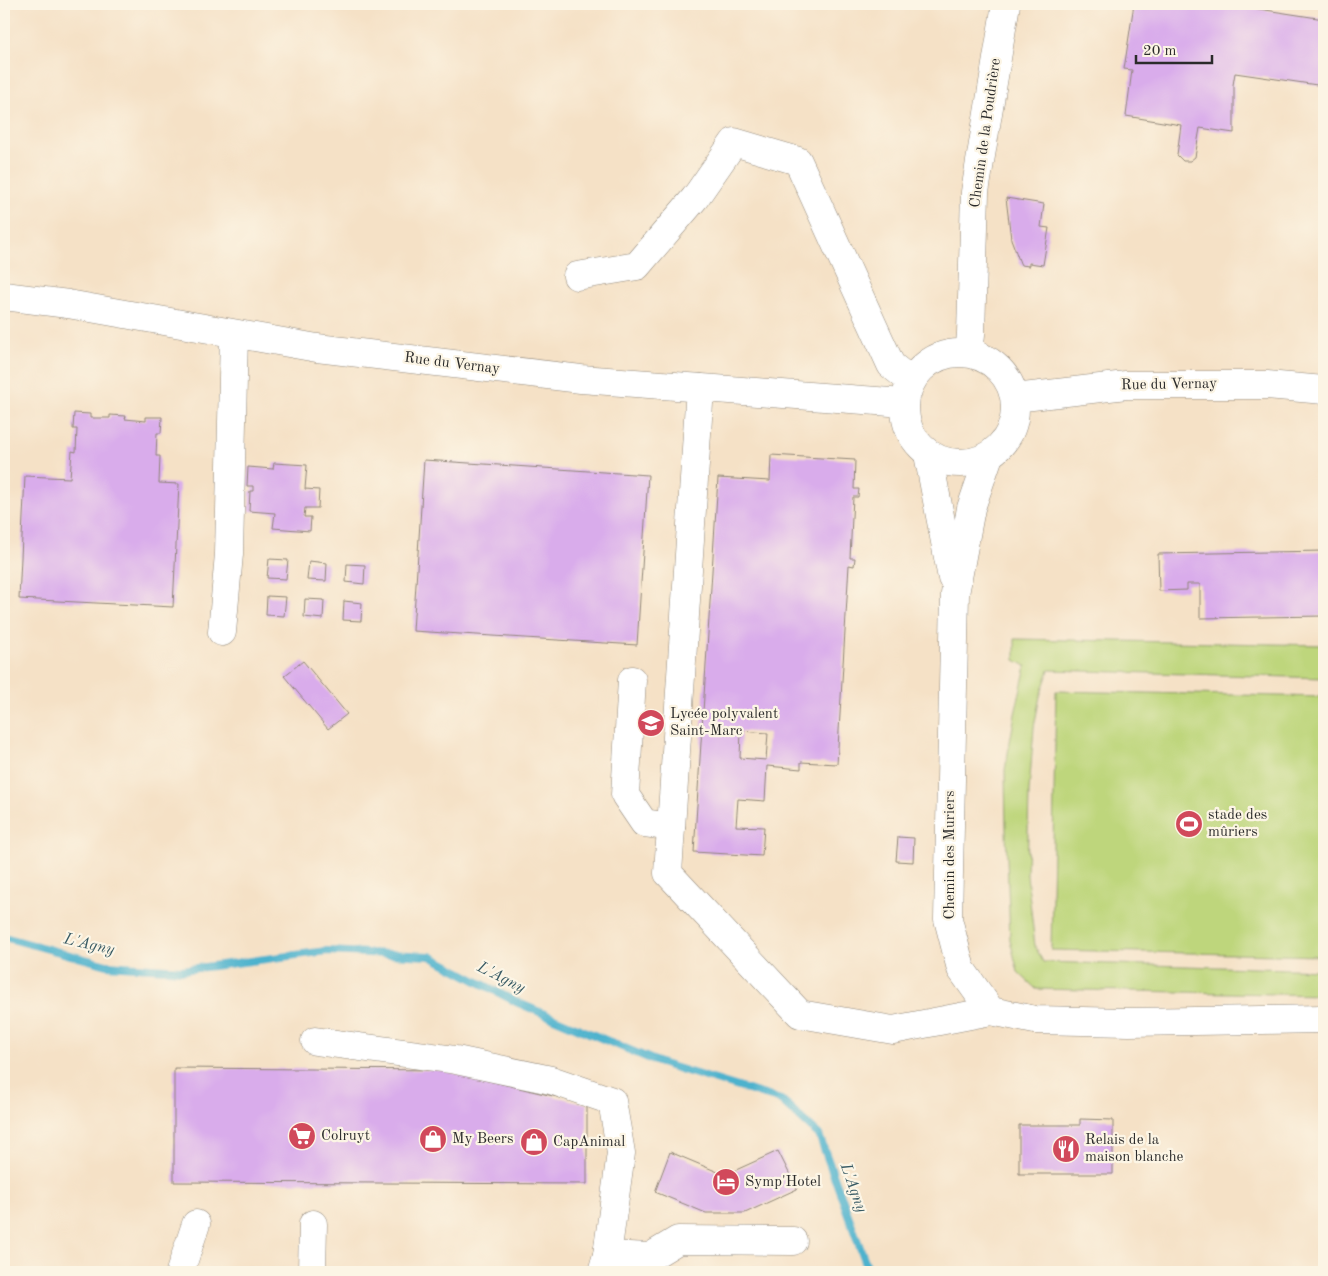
<svg xmlns="http://www.w3.org/2000/svg" width="1328" height="1276" font-family="'Old Standard TT',serif">
  <style>
    .green { fill: #bed67b; stroke: #748053 }
    .lines { fill: none; stroke-linecap: round; stroke-linejoin: round }
    .stream { stroke: #4eb2cd; stroke-width: 8 }
    .building { fill: #d9aceb; fill-rule: evenodd }
    .minor-casing { stroke: #908678; stroke-width: 29 }
    .minor { stroke: #fff; stroke-width: 28 }
    .labels { text-anchor: middle; dominant-baseline: central; stroke-width: 4.5; stroke-linejoin: round; paint-order: stroke }
    .street-label { font-size: 15px; fill: #2b2b2b; stroke: #fcf5e5 }
    .poi-label { font-size: 15px; fill: #2b2b2b; stroke: #fcf5e5; text-anchor: start }
    .water-label { font-size: 16px; font-style: italic; fill: #375a64; stroke: #fcf5e5 }
  </style>
  <rect width="100%" height="100%" fill="#fcf5e5"/>
  <filter id="ink" filterUnits="userSpaceOnUse"><feTurbulence type="fractalNoise" baseFrequency=".02" numOctaves="2"/><feDisplacementMap in="SourceGraphic" scale="10" xChannelSelector="R" yChannelSelector="G"/><feConvolveMatrix kernelMatrix="1 2 1 2 8 2 1 2 1" color-interpolation-filters="sRGB"/></filter>
  <filter id="wash" filterUnits="userSpaceOnUse"><feTurbulence type="fractalNoise" baseFrequency=".0096" numOctaves="4" result="noise"/><feDisplacementMap in="SourceGraphic" scale="20" xChannelSelector="R" yChannelSelector="G"/><feGaussianBlur stdDeviation="1.12" result="paint"/><feColorMatrix in="noise" values="0 0 0 0 0 0 0 0 0 0 0 0 0 0 0 0 0 1.4 0 .05"/><feComposite in="paint" operator="in"/></filter>
  <g filter="url(#wash)">
    <rect width="100%" height="100%" fill="#f5e1c6"/>
    <g class="green">
      <polygon points="1015,639 1324,645 1324,678 1049,670 1040,696 1034,727 1029,791 1027,875 1035,946 1043,962 1324,970 1324,995 1036,989 1018,972 1010,940 1006,830 1005,770 1015,714 1026,666 1015,660"/>
      <polygon points="1056,691 1324,697 1324,956 1051,950"/>
    </g>
    <g class="lines">
      <polyline class="stream" points="4,937 107,965 182,970 327,951 430,956 516,1002 660,1063 781,1100 819,1135 869,1272"/>
    </g>
    <g id="blocks">
      <g class="building">
        <polygon points="1134,4 1247,4 1246,7 1324,19 1324,86 1235,73 1233,85 1234,86 1234,133 1200,128 1195,157 1190,161 1183,161 1177,155 1181,125 1126,116 1132,70 1124,69"/>
        <polygon points="1006,198 1044,204 1041,227 1049,228 1043,265 1029,263 1029,266 1021,265 1020,263 1011,239"/>
        <polygon points="74,413 90,414 90,418 110,418 110,415 126,416 125,419 146,421 146,417 162,417 161,433 157,433 156,456 160,456 159,483 179,484 173,607 19,599 25,476 70,478 72,451 76,452 77,429 73,429"/>
        <path d="M771,455l84,5 -1,29h5l-1,8h-5l-3,61h5l-1,8 -5,-1 -12,199 -36,-2v7l-34,-3 -2,35 -27,-2 -2,27 28,1 -2,29 -68,-4 24,-374 52,3zM741,731l27,2 -2,27 -26,-2z"/>
        <polygon points="424,460 648,475 637,645 413,631"/>
        <polygon points="274,463 307,465 305,489 319,490 318,508 305,508 304,517 311,517 310,531 273,528 275,513 249,511 250,491 253,491 253,486 247,486 248,467 273,469"/>
        <polygon points="1324,551 1324,616 1200,618 1200,584 1187,584 1187,590 1159,591 1158,554"/>
        <polygon points="269,559 288,560 286,579 267,578"/>
        <polygon points="309,561 327,563 326,581 307,580"/>
        <polygon points="347,564 365,565 364,584 346,582"/>
        <polygon points="267,596 286,597 284,616 266,615"/>
        <polygon points="305,599 324,600 323,619 304,617"/>
        <polygon points="344,601 362,603 361,621 343,620"/>
        <polygon points="303,661 347,714 328,729 284,676"/>
        <polygon points="898,837 914,838 913,862 896,861"/>
        <polygon points="174,1068 442,1070 587,1104 587,1184 174,1182"/>
        <polygon points="1080,1119 1113,1120 1113,1174 1019,1174 1019,1125 1080,1125"/>
        <polygon points="778,1151 797,1189 745,1213 706,1213 655,1192 670,1152 725,1175"/>
      </g>
    </g>
  </g>
  <g filter="url(#ink)">
    <use href="#blocks" fill-opacity="0" stroke="#908678" stroke-width="1"/>
    <g class="lines">
      <g class="minor-casing">
        <g id="minor">
          <polyline points="577,276 637,266 695,198 734,142 798,161 891,365 911,381"/>
          <polyline points="4,296 68,304 317,348 581,379 904,403"/>
          <circle cx="960" cy="408" r="55"/>
          <polyline points="969,353 971,334 975,192 1006,4"/>
          <polyline points="700,388 668,873 800,1014 893,1030 991,1011"/>
          <polyline points="1015,398 1126,385 1267,385 1324,390"/>
          <polyline points="928,454 952,578"/>
          <polyline points="989,456 971,508 955,594 948,919 961,969 991,1011 1035,1020 1129,1022 1324,1019"/>
          <polyline points="222,632 229,554 234,334"/>
          <polyline points="632,680 625,795 644,823 671,827"/>
          <polyline points="315,1041 456,1060 551,1080 612,1101 621,1153 607,1255 602,1272"/>
          <polyline points="607,1255 650,1257 678,1240 793,1241"/>
          <polyline points="180,1272 196,1224"/>
          <polyline points="312,1272 313,1224"/>
        </g>
      </g>
      <use href="#minor" class="minor"/>
    </g>
  </g>
  <defs>
    <g id="school-disc" transform="scale(1.4375)"><circle r="9.5" fill="#d1495b" stroke="#fcf5e5"/><path d="M0-5L7-2L0 1L-7-2ZM-4 1L0 2.5L4 1V4Q0 6-4 4Z" fill="#fff"/></g>
    <g id="stadium-disc" transform="scale(1.4375)"><circle r="9.5" fill="#d1495b" stroke="#fcf5e5"/><path d="M0-5a6.5 5 0 1 0 0 10a6.5 5 0 1 0 0-10ZM-3.5-1.8h7v3.6h-7Z" fill="#fff"/></g>
    <g id="supermarket-disc" transform="scale(1.4375)"><circle r="9.5" fill="#d1495b" stroke="#fcf5e5"/><path d="M-6-5.5h2.5l.6 2H6L4.5 2H-2.5L-4.4-4H-6ZM-1.5 3.2a1.3 1.3 0 1 0 .1 0ZM3 3.2a1.3 1.3 0 1 0 .1 0Z" fill="#fff"/></g>
    <g id="shop-disc" transform="scale(1.4375)"><circle r="9.5" fill="#d1495b" stroke="#fcf5e5"/><path d="M-5-2.5h2.3a2.7 3.5 0 0 1 5.4 0H5L5.5 6h-11ZM-1.5-2.5h3a1.5 2.3 0 0 0-3 0Z" fill="#fff"/></g>
    <g id="restaurant-disc" transform="scale(1.4375)"><circle r="9.5" fill="#d1495b" stroke="#fcf5e5"/><path d="M-5-6h1v4h1v-4h1v4h1v-4h1v5L-1.5 .5V6h-2V.5L-5-1ZM5-6V6H3V1.5H1.5Q1.5-4 5-6Z" fill="#fff"/></g>
    <g id="hotel-disc" transform="scale(1.4375)"><circle r="9.5" fill="#d1495b" stroke="#fcf5e5"/><path d="M-6-4.5h1.5V1H6V5H4.5V3h-9V5H-6ZM-4 0a1.8 1.8 0 1 1 3.6 0ZM.5 0V-2.5h3Q6-2.5 6 0Z" fill="#fff"/></g>
  </defs>
  <g fill-rule="evenodd">
    <use href="#school-disc" x="651" y="723"/>
    <use href="#stadium-disc" x="1189" y="824"/>
    <use href="#supermarket-disc" x="302" y="1136"/>
    <use href="#shop-disc" x="433" y="1139"/>
    <use href="#shop-disc" x="534" y="1142"/>
    <use href="#restaurant-disc" x="1066" y="1149"/>
    <use href="#hotel-disc" x="726" y="1182"/>
  </g>
  <g class="labels">
    <g class="street-label">
      <text transform="translate(986 133) rotate(-82)">Chemin de la Poudrière</text>
      <text transform="translate(452 364) rotate(7)">Rue du Vernay</text>
      <text transform="translate(1169 385) rotate(-1)">Rue du Vernay</text>
      <text transform="translate(950 855) rotate(-90)">Chemin des Muriers</text>
    </g>
    <g class="poi-label">
      <text x="670" y="714">Lycée polyvalent<tspan x="670" dy="17">Saint-Marc</tspan></text>
      <text x="1208" y="815">stade des<tspan x="1208" dy="17">mûriers</tspan></text>
      <text x="321" y="1136">Colruyt</text>
      <text x="452" y="1139">My Beers</text>
      <text x="1085" y="1140">Relais de la<tspan x="1085" dy="17">maison blanche</tspan></text>
      <text x="553" y="1142">CapAnimal</text>
      <text x="745" y="1182">Symp'Hotel</text>
    </g>
    <g class="water-label">
      <text transform="translate(89 945) rotate(13)">L'Agny</text>
      <text transform="translate(501 978) rotate(27)">L'Agny</text>
      <text transform="translate(853 1188) rotate(70)">L'Agny</text>
    </g>
  </g>
  <rect width="1328" height="1276" fill="none" stroke="#fcf5e5" stroke-width="20"/>
  <path d="M1136 55v8h76v-8" fill="none" stroke="#2b2b2b" stroke-width="2.5"/>
  <text x="1143" y="55" font-size="15" fill="#2b2b2b" stroke="#fcf5e5" stroke-width="4" paint-order="stroke">20 m</text>
</svg>
